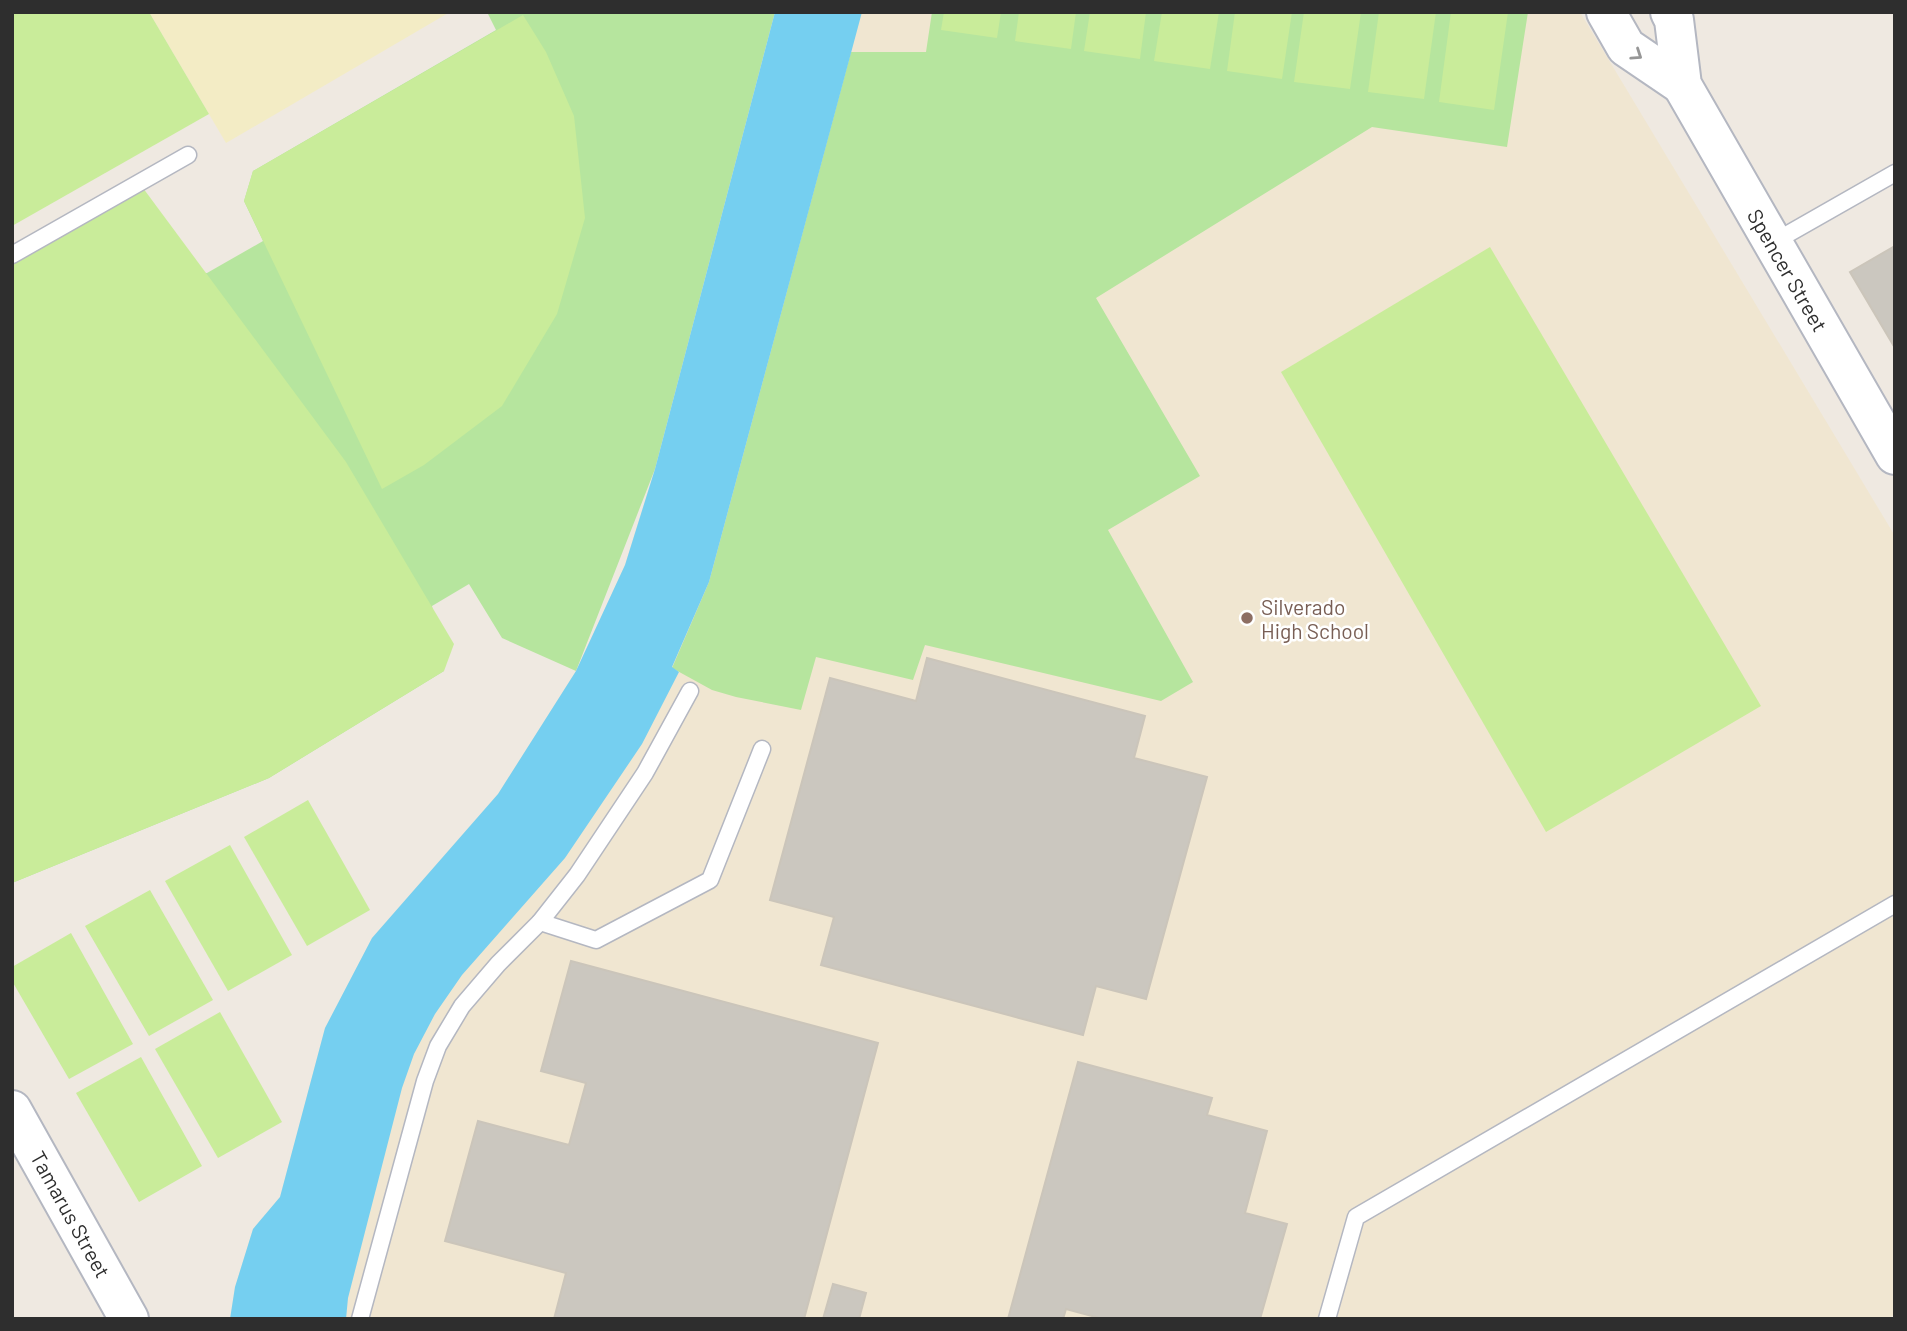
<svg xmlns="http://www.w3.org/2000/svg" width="1907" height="1331" font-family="Barlow,sans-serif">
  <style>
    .education { fill: #f0e6d1 }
    .green { fill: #b6e59e }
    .sand { fill: #f3ecc5 }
    .pitch { fill: #c9ec9a }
    .water { fill: #75cff0 }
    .building { fill: #cbc7bf; stroke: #cbc5ba; stroke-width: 2 }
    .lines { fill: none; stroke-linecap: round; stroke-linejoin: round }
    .service-casing { stroke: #b4b7c1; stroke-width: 19 }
    .tertiary-casing { stroke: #b4b7c1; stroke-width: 42 }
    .secondary-casing { stroke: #b4b7c1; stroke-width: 42 }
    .service { stroke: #fff; stroke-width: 16 }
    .tertiary { stroke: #fff; stroke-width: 38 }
    .secondary { stroke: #fff; stroke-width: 38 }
    .oneway { stroke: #969696 }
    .education-dot { fill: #8d6e63; stroke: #fff; stroke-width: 2.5 }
    .labels { text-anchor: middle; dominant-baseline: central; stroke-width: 5; stroke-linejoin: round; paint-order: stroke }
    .street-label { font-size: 21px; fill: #2e2e2e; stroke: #fff }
    .education-label { font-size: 21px; fill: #785e54; stroke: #fff; text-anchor: start }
  </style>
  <rect width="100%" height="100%" fill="#efe9e1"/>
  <polygon class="education" points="775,12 1580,12 1895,536 1895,1314 1888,1319 230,1319 235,1287 253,1229 280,1197 325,1028 372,938 498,794 576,671 625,565 655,469"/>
  <g class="green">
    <polygon points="487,12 775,12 655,469 576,671 502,638 469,584 432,606 444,671 269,778 12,883 12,264 207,273 263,241 244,201 253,171 496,30"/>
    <polygon points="932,12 1528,12 1507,147 1372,127 1096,298 1200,476 1108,530 1193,682 1161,701 925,645 913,680 816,657 801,710 736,697 712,690 672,668 709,582 851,52 926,52"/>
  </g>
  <polygon class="sand" points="149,12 450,12 226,143"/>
  <g class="pitch">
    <polygon points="12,12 149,12 209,114 12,226"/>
    <polygon points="944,12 1001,12 997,38 941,30"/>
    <polygon points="1019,12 1076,12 1071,49 1015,41"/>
    <polygon points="1090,12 1146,12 1140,59 1084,51"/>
    <polygon points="1162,12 1219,12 1210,69 1154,61"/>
    <polygon points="1235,12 1292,12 1282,79 1227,71"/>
    <polygon points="1304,12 1361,12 1350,89 1294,82"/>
    <polygon points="1379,12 1436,12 1424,99 1368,92"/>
    <polygon points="1451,12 1508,12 1494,110 1439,102"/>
    <polygon points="523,15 546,52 574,116 585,218 557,314 502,406 424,465 382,489 244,201 253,171"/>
    <polygon points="143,188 346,462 454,644 444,671 269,778 12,883 12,264"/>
    <polygon points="1490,247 1761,706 1546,832 1281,372"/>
    <polygon points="308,800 370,910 307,946 244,837"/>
    <polygon points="230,845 292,955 228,991 165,881"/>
    <polygon points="150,890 213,1000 149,1036 85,926"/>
    <polygon points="71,933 133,1044 69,1079 12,981 12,967"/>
    <polygon points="220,1012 282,1122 218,1158 155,1049"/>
    <polygon points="141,1057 202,1166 139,1202 76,1093"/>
  </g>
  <polygon class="water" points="775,12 862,12 709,582 672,667 679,672 642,744 565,858 462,975 435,1014 414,1054 402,1088 348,1298 346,1319 230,1319 235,1287 253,1229 280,1197 325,1028 372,938 498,794 576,671 625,565 655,469"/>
  <g class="building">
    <polygon points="1895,246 1895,348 1850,272"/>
    <polygon points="927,658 1145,716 1134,758 1207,777 1146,999 1096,986 1083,1035 821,965 834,917 770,900 830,678 916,701"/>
    <polygon points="571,961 878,1043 804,1319 554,1319 566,1273 445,1241 478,1121 569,1145 586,1083 541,1071"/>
    <polygon points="1078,1062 1212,1098 1207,1115 1267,1131 1245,1213 1287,1224 1260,1319 1103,1319 1066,1309 1063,1319 1008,1319"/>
    <polygon points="833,1284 866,1293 859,1319 823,1319"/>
  </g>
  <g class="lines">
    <g class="service-casing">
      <g id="service">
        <polyline points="1772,243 1895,173"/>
        <polyline points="12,255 188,155"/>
        <polyline points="540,922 596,940 710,880 762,749"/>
        <polyline points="360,1319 425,1081 438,1046 462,1006 498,964 540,922 577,875 645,773 690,691"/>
        <polyline points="1327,1319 1356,1217 1895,904"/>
      </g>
    </g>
    <g class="tertiary-casing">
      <polyline id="tertiary" points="12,1110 129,1319"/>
    </g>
    <g class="secondary-casing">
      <g id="secondary">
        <polyline points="1606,12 1626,47 1682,85"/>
        <polyline points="1670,12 1674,20 1682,85 1895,455"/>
      </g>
    </g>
    <use href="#service" class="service"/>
    <use href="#tertiary" class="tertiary"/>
    <use href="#secondary" class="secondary"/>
  </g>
  <defs><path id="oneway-chevron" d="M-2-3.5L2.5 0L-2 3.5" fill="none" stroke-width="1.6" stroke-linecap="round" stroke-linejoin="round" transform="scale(1.75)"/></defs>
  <use class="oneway" href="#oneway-chevron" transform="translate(1637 55) rotate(34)"/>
  <circle class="education-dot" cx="1247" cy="618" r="7"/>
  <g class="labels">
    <g class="street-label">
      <text transform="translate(1788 270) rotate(60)">Spencer Street</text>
      <text transform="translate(71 1214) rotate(61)">Tamarus Street</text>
    </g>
    <g class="education-label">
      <text x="1261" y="606">Silverado<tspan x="1261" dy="24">High School</tspan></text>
    </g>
  </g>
  <rect width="1907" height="1331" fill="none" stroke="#2e2e2e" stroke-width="28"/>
</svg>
